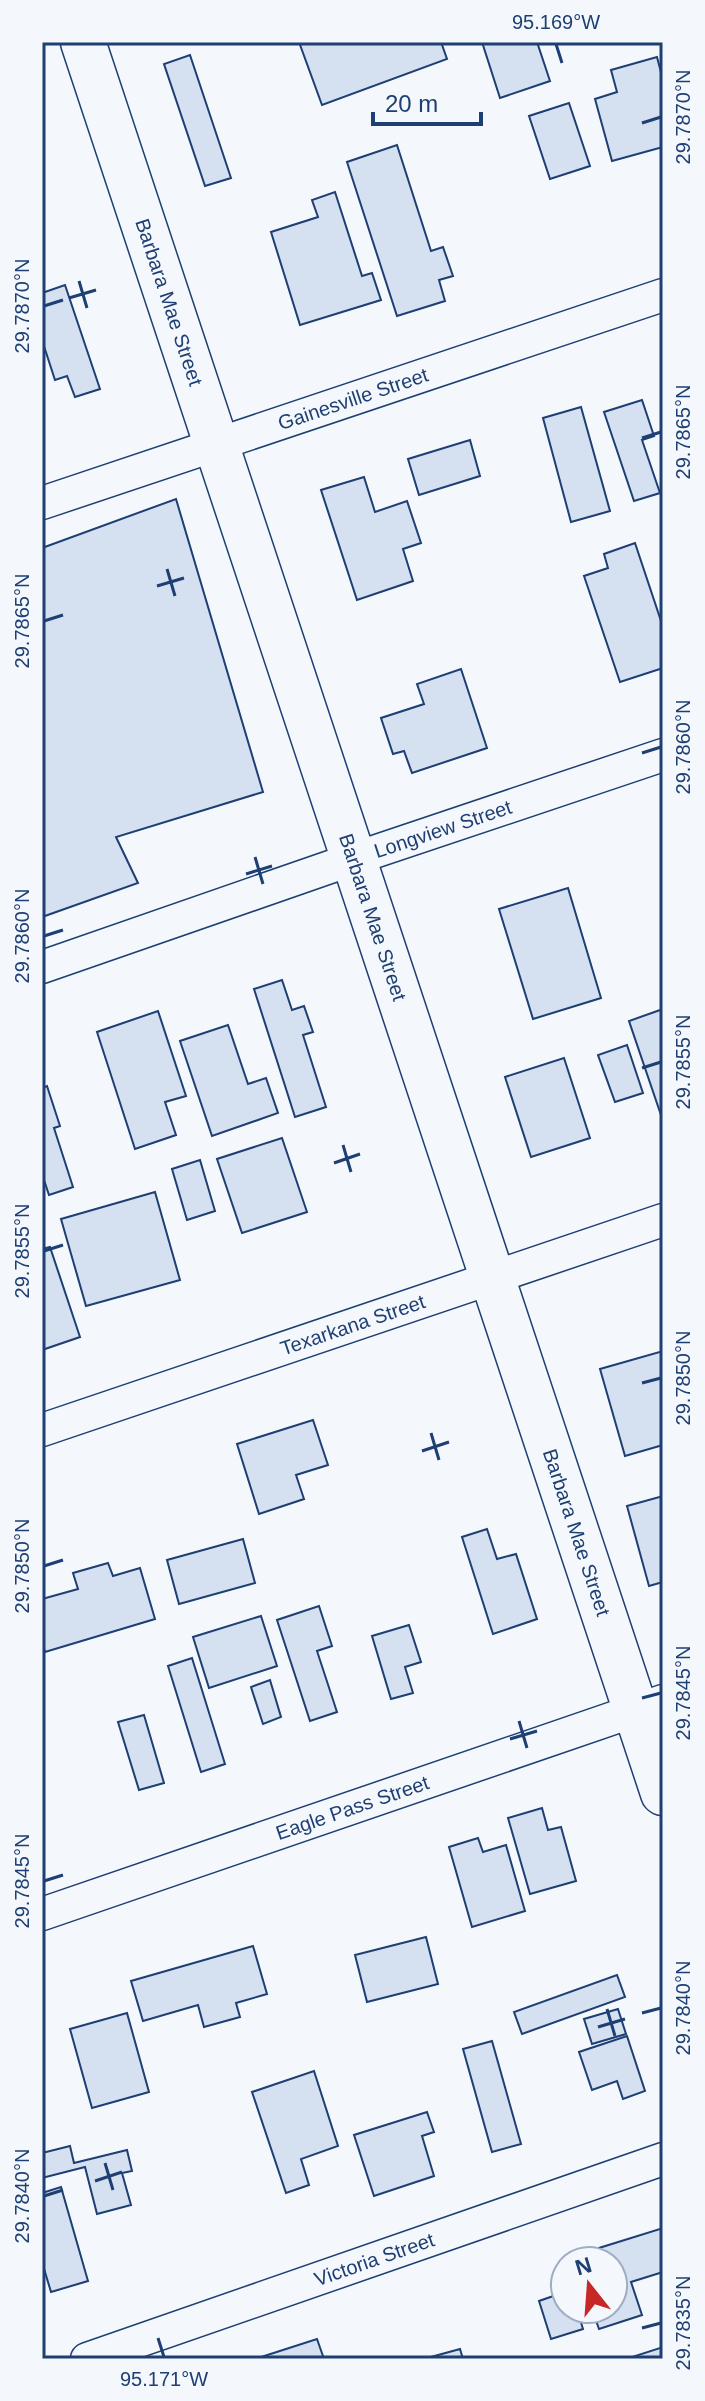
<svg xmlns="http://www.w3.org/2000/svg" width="705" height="2401" font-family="Helvetica,sans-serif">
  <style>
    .building { fill: #d5e0f0; stroke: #1d3f73; stroke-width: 2 }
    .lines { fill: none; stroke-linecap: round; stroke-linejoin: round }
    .street-casing { stroke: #1d3f73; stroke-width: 35 }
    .secondary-casing { stroke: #1d3f73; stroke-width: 47 }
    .street { stroke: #f4f7fb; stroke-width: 32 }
    .secondary { stroke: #f4f7fb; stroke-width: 44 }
    .ticks { fill: none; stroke: #1d3f73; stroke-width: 3 }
    .labels { text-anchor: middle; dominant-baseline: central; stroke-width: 6; stroke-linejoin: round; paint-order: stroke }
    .street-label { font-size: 20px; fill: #1d3f73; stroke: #f4f7fb }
    .neatline { fill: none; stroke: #1d3f73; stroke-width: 3 }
    .ticks-label { font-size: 20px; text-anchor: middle; fill: #1d3f73 }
  </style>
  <rect width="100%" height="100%" fill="#f4f7fb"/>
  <g class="building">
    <polygon points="299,42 441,42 447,59 322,105"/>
    <polygon points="482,42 537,42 550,81 500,98"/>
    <polygon points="190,55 231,178 205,186 164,64"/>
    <polygon points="657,57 663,80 663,147 612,161 595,99 617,92 611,70"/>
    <polygon points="569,103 590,166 550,179 529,116"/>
    <polygon points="397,145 431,251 443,247 453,276 439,280 445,301 397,316 347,162"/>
    <polygon points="335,192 362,276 372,273 381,300 300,325 271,232 318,217 312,200"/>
    <polygon points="65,285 100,389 75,397 67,376 55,380 42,340 42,293"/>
    <polygon points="642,400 654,436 642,440 660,493 634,501 604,412"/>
    <polygon points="581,407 610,511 571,522 543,418"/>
    <polygon points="470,440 480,476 419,495 408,459"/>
    <polygon points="364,477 375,512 407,501 421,543 403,549 413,581 357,600 321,490"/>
    <polygon points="176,499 263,792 116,837 138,883 42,917 42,548"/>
    <polygon points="635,543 663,627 663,668 620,682 584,576 608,568 604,554"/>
    <polygon points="461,669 487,748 412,773 404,751 393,754 381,718 424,704 417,684"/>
    <polygon points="568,888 601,998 533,1019 499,909"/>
    <polygon points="282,980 292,1010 304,1006 313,1032 303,1035 326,1107 295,1117 254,989"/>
    <polygon points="663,1009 663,1121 629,1021"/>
    <polygon points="158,1011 186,1096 165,1102 176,1135 135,1149 97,1032"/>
    <polygon points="228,1025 248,1084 266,1078 278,1113 212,1136 180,1041"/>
    <polygon points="627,1045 643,1093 615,1102 598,1055"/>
    <polygon points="564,1058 590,1138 531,1157 505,1077"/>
    <polygon points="47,1086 60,1126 54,1128 73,1187 49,1195 42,1174 42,1088"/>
    <polygon points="282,1138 307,1212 242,1233 217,1159"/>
    <polygon points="200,1160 215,1211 187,1220 172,1169"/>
    <polygon points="155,1192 180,1280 86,1306 61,1219"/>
    <polygon points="50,1247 80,1337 42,1350 42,1249"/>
    <polygon points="663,1351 663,1445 625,1456 600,1369"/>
    <polygon points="313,1420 328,1465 296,1475 304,1499 259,1514 237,1444"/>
    <polygon points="663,1496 663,1582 649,1586 627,1506"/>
    <polygon points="487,1529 497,1559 516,1554 537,1619 493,1634 462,1537"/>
    <polygon points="243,1539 255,1583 179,1604 167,1560"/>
    <polygon points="108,1563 113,1576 140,1568 155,1619 45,1652 42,1642 42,1599 78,1589 73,1573"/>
    <polygon points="319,1606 332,1646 317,1651 337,1712 310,1721 277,1620"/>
    <polygon points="261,1616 277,1666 209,1688 193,1637"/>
    <polygon points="409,1625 421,1662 405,1667 413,1693 391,1699 372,1636"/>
    <polygon points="192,1658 225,1764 201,1772 168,1666"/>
    <polygon points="270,1680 281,1717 263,1724 251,1687"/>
    <polygon points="144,1715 164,1783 139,1790 118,1722"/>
    <polygon points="542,1808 548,1830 561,1827 576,1881 530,1894 508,1818"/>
    <polygon points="478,1838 483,1852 506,1845 525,1911 472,1927 449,1847"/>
    <polygon points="426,1937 438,1984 367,2002 355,1955"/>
    <polygon points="253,1946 267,1994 236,2003 240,2017 204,2027 198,2005 143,2021 131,1981"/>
    <polygon points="617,1975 625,1997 522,2034 514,2012"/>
    <polygon points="618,2009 626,2034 592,2044 584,2019"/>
    <polygon points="127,2013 149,2092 92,2108 70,2029"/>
    <polygon points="627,2036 645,2091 623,2099 617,2081 592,2090 579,2052"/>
    <polygon points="492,2041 521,2144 492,2152 463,2049"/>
    <polygon points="314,2071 338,2146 301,2159 309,2185 286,2193 252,2092"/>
    <polygon points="427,2112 434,2132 422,2136 434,2176 374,2196 354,2135"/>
    <polygon points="70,2146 74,2163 127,2150 132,2171 122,2173 131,2205 97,2214 85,2167 42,2178 42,2153"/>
    <polygon points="61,2187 88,2281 51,2292 42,2262 42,2193"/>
    <polygon points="663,2228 663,2272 631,2282 642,2315 599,2329 592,2309 613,2309 613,2261 604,2261 599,2248"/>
    <polygon points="565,2292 565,2309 577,2309 583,2329 551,2339 539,2301"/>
    <polygon points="317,2339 324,2359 258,2359 258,2358"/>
    <polygon points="663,2347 663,2359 633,2359 632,2357"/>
    <polygon points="460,2349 463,2359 432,2359 431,2357"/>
  </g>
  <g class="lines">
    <g class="street-casing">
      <g id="street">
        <path id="s1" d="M42,503l621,-208"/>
        <path id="s2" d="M42,967l311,-108 310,-104"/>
        <path id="s3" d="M42,1430l621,-210"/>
        <path id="s4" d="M42,1914l621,-213"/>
        <path id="s5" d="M87,2359l576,-200"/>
      </g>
    </g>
    <g class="secondary-casing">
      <g id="secondary">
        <path id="s6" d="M83,42l580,1751"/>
      </g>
    </g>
    <use href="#street" class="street"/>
    <use href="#secondary" class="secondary"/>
  </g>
  <path class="ticks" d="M556,44l6,19M642,123l19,-6M79,281l8,27M69,298l27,-8M44,306l19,-6M642,438l19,-6M167,569l8,27M157,586l27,-8M44,621l19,-6M642,753l19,-6M255,857l8,27M246,874l26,-8M44,936l19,-6M642,1068l19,-6M343,1145l8,27M334,1163l26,-9M44,1251l19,-6M642,1383l19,-5M431,1433l8,27M422,1451l27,-9M44,1566l19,-6M642,1698l19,-5M519,1721l8,27M510,1739l27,-8M44,1881l19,-6M607,2009l8,27M642,2013l19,-5M598,2027l27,-8M105,2163l8,27M95,2181l27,-9M44,2196l19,-6M642,2328l19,-5M158,2338l6,19"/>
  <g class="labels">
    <g class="street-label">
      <text stroke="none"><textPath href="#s6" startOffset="274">Barbara Mae Street</textPath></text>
      <text stroke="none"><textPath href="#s1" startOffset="328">Gainesville Street</textPath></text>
      <text stroke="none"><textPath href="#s2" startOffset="424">Longview Street</textPath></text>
      <text stroke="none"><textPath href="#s6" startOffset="922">Barbara Mae Street</textPath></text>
      <text stroke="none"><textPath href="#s3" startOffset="328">Texarkana Street</textPath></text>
      <text stroke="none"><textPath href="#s6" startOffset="1570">Barbara Mae Street</textPath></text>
      <text stroke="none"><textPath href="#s4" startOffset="328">Eagle Pass Street</textPath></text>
      <text stroke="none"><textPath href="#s5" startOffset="304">Victoria Street</textPath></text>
    </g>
  </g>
  <rect width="705" height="2401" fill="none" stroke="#f4f7fb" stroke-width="88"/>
  <g transform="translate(589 2285) rotate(343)"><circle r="38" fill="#f4f7fb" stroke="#9eadc5" stroke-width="2"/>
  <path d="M0-6L14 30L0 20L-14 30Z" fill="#c62828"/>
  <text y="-12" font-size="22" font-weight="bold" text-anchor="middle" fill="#1d3f73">N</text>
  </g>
  <path d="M373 112v12h108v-12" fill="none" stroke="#1d3f73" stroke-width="4"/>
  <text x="385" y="112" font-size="24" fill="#1d3f73" stroke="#f4f7fb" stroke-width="6" paint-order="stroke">20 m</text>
  <rect x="44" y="44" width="617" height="2313" class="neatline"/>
  <g class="ticks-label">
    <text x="556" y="29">95.169°W</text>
    <text transform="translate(683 117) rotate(-90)" y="7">29.7870°N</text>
    <text transform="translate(22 306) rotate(-90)" y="7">29.7870°N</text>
    <text transform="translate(683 432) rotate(-90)" y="7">29.7865°N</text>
    <text transform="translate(22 621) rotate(-90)" y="7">29.7865°N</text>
    <text transform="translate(683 747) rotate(-90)" y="7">29.7860°N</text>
    <text transform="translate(22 936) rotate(-90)" y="7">29.7860°N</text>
    <text transform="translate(683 1062) rotate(-90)" y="7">29.7855°N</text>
    <text transform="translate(22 1251) rotate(-90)" y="7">29.7855°N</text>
    <text transform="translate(683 1378) rotate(-90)" y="7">29.7850°N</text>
    <text transform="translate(22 1566) rotate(-90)" y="7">29.7850°N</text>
    <text transform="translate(683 1693) rotate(-90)" y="7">29.7845°N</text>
    <text transform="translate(22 1881) rotate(-90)" y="7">29.7845°N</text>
    <text transform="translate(683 2008) rotate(-90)" y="7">29.7840°N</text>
    <text transform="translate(22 2196) rotate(-90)" y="7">29.7840°N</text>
    <text transform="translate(683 2323) rotate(-90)" y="7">29.7835°N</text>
    <text x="164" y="2386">95.171°W</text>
  </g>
</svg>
